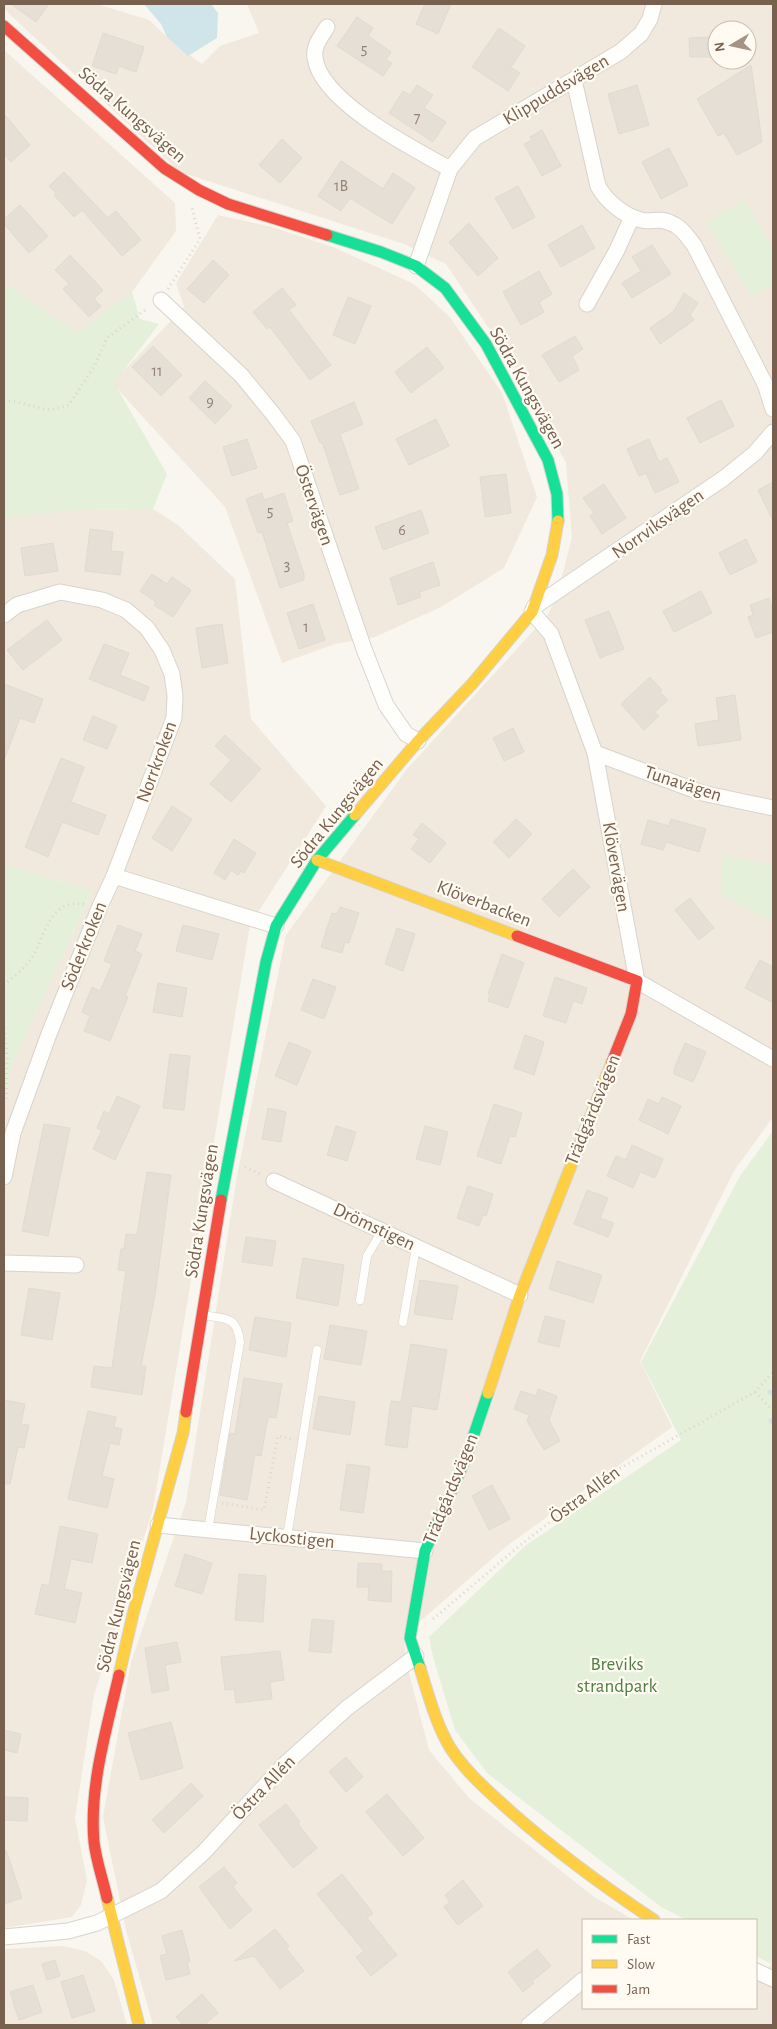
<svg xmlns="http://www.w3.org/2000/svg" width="777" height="2029" font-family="'Alegreya Sans',sans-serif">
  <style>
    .residential { fill: #f1e9dd; fill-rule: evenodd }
    .green { fill: #e4f0da }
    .water { fill: #d0e5e9 }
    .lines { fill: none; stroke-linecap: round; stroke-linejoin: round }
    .stream { stroke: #d0e5e9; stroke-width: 5 }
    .building { fill: #e5dfd6; stroke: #e1dad1 }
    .lane-casing { stroke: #d8d3cd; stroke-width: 9 }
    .street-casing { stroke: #d8d3cd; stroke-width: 17 }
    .fast-casing { stroke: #d8d3cd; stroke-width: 13 }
    .slow-casing { stroke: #d8d3cd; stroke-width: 13 }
    .jam-casing { stroke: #d8d3cd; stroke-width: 13 }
    .path { stroke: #dad6d0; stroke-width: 3; stroke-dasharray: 1 4; stroke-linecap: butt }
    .lane { stroke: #fefefd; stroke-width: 8 }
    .street { stroke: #fefefd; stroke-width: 15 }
    .fast { stroke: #16e098; stroke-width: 11 }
    .slow { stroke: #ffcf43; stroke-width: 11 }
    .jam { stroke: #f24e42; stroke-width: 11 }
    .labels { text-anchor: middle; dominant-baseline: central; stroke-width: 4.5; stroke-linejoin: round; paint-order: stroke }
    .number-label { font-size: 16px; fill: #958272 }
    .street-label { font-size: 19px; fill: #78604e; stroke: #fffbf2 }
    .park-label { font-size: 19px; fill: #527e45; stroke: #fffbf2 }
  </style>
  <rect width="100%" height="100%" fill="#f8f6ef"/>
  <g class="residential">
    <path d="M4,4h93l52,16 29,27 24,17 18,-18 39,-13 -12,-29h526v1113l-39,54 -94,190 32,66 -164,118 -105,91 6,37 20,77 40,48 125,99 40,23h-51v88h173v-28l17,-18v63h-620l-27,-95 -23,-113 28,-155 55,-160 51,-326 49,-241 121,-166 140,-153 10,-20 15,-59 -6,-74 -54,-100 -66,-99 -42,-20 -224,-72 -176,-163zM717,30h30v30h-30z"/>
    <polygon points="4,50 175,203 176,231 132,292 77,333 4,283"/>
    <polygon points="218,215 272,227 333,247 414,284 449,316 502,393 537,497 504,568 441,607 375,637 335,644 282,663 225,507 112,383 184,307 176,283"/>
    <polygon points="153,509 178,525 235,579 251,719 326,806 250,925 153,1509 94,1695 75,1818 87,1881 81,1905 72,1917 4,1928 4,1104 12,1064 92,891 4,864 4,519 71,510"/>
    <polygon points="63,1946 85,1951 101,1961 114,1980 127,2025 4,2025 4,1949"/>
  </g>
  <g class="green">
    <polygon points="744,200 773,248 773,284 752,297 707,222"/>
    <polygon points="4,283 77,333 132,292 140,319 159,324 114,383 167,474 153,509 71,510 4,519"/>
    <polygon points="721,855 773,865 773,922 723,896"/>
    <polygon points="4,864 92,891 12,1064 4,1104"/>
    <polygon points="773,1131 773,1962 771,1964 756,1956 756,1920 687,1920 661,1907 487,1773 455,1730 433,1657 429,1637 525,1546 681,1440 641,1362 740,1176"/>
  </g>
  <polygon class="water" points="144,4 211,4 218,13 217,38 188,56 167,37 161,24"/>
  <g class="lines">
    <g class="stream">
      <polyline points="770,1392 773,1393"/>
      <polyline points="771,1421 773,1423"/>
    </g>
  </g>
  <g class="building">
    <polygon points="11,4 49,4 36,22"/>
    <polygon points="425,4 451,4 438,34 416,24"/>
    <polygon points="357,17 373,28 368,36 391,52 386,60 392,63 383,76 337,46"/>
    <polygon points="499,28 525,46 511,67 520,73 508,91 472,67"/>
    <polygon points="103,33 144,47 136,72 119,66 116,74 92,66"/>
    <polygon points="712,37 712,57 690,57 689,38"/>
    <polygon points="751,65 762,142 737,155 724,133 718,136 697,99"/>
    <polygon points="417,85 433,95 424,108 446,122 433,142 389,113 403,91 410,95"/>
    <polygon points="637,85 649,125 619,134 608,94"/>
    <polygon points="4,114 30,145 11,162 4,154"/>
    <polygon points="542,130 561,166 542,176 524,144 532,140 530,137"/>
    <polygon points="282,139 302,158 280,183 259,165"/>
    <polygon points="669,148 688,185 661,199 642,162"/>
    <polygon points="341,161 383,189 393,173 415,188 392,224 350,198 341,211 318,196"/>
    <polygon points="64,172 108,218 116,211 141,240 122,256 82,210 74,217 54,195 56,193 49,186"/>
    <polygon points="518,186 535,217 513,229 495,198"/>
    <polygon points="20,205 48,236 29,253 4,224 4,219"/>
    <polygon points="469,223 498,258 478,276 449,242"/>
    <polygon points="582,225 595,248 561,267 548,245"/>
    <polygon points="652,245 671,274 632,298 622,283 641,271 632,257"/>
    <polygon points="70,255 103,290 94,299 101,306 89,317 63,289 69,284 55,270"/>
    <polygon points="213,260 229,275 204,303 187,289"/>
    <polygon points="539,271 552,294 539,302 544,312 521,325 503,292"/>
    <polygon points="282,288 296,305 289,310 331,365 310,380 270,327 267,329 253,312"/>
    <polygon points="684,293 698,303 690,315 694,320 660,344 650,328 674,311"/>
    <polygon points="348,297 371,306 355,344 333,335"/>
    <polygon points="575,336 583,349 572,356 579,370 559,382 542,355"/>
    <polygon points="153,346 182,375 161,396 132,367"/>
    <polygon points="427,347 444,368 411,393 395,372"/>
    <polygon points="205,381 232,406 215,424 189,398"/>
    <polygon points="721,400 734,426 700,443 687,418"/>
    <polygon points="354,402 363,424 340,434 359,489 340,495 322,442 320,443 311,421"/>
    <polygon points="436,419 449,446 409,465 396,439"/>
    <polygon points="247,439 257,468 232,476 223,447"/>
    <polygon points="649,439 659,462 667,458 679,482 655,493 646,473 639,476 627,449"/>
    <polygon points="506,474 511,513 485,517 480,477"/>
    <polygon points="773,482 773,521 758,490"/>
    <polygon points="604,484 626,518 602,534 590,516 594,513 583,498"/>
    <polygon points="262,493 264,500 284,493 293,521 287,523 304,574 304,580 280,588 262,532 258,533 246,499"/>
    <polygon points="421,510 429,533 383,550 375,527"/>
    <polygon points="90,529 113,532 111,551 123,552 120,575 85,571"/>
    <polygon points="746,539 757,562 730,575 719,553"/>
    <polygon points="53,543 58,571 25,576 21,548"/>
    <polygon points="433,562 440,585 419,592 421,597 398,605 390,578"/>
    <polygon points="152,574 167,584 172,577 191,590 173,617 154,605 156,602 140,591"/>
    <polygon points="701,591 712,613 674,632 663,611"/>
    <polygon points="769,598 773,610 773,632 756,638 748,617 753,615 750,605"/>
    <polygon points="313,604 325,640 299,649 287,613"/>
    <polygon points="609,611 624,649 600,658 585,620"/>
    <polygon points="47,620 62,640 23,670 7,650"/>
    <polygon points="222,624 228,663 202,668 196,628"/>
    <polygon points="104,644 129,653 120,675 149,687 144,701 89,679"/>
    <polygon points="650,677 662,690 660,692 668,700 655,712 659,716 644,730 621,704"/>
    <polygon points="4,684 43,699 34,723 20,718 5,758"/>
    <polygon points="735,695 741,740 698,746 695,724 719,720 716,698"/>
    <polygon points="93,716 117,726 107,749 83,740"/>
    <polygon points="513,728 524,752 504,761 493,738"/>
    <polygon points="225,735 261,769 231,802 210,784 231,760 215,746"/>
    <polygon points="61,758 84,767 71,802 106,815 98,835 62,822 48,857 25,847"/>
    <polygon points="172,806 192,819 172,851 152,838"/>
    <polygon points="516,819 532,834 509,858 493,842"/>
    <polygon points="671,819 706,829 699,852 666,842 663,850 641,844 648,820 669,826"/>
    <polygon points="422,823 446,843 430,863 411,849 419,839 413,835"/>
    <polygon points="234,839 256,853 244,873 241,871 238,875 231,870 225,880 214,873"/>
    <polygon points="573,869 590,887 559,917 542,899"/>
    <polygon points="690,898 714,928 699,940 675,910"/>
    <polygon points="340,907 359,913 349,943 345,942 342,953 321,947 332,913 337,914"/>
    <polygon points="118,925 142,934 135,951 142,954 125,996 128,997 110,1041 84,1031 90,1016 82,1012 92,987 100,991 112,964 104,961"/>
    <polygon points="183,925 219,934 212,960 176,951"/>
    <polygon points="397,928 415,934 403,971 385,964"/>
    <polygon points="502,954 524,963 508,1008 488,1001 490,995 488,994"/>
    <polygon points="760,960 773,967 773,1003 745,988"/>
    <polygon points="555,977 587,988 582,1004 573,1001 566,1023 543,1016"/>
    <polygon points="313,979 336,987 324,1019 301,1010"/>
    <polygon points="158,983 187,988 182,1017 153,1012"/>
    <polygon points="525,1035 544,1042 534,1075 514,1068"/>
    <polygon points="289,1042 311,1051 297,1085 275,1076"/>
    <polygon points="685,1043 706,1052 693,1082 674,1074 674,1069"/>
    <polygon points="170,1054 190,1056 184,1110 163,1108"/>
    <polygon points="117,1096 140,1106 115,1160 93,1149 102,1130 97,1128 104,1111 109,1114"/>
    <polygon points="662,1097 681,1106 668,1134 639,1120 648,1099 659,1104"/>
    <polygon points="494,1104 522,1113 515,1137 510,1136 501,1164 477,1156"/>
    <polygon points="268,1108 286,1112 281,1142 262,1139"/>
    <polygon points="44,1124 70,1128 48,1236 22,1231"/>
    <polygon points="336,1126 356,1132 347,1161 327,1155"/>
    <polygon points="425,1126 448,1132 440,1165 416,1159"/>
    <polygon points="632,1145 663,1159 655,1178 640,1172 633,1188 607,1176 616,1156 626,1160"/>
    <polygon points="147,1172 171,1175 155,1295 141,1366 146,1366 142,1395 91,1387 94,1366 112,1368 126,1271 118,1270 121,1249 124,1249 126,1234 137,1235"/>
    <polygon points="468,1186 493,1194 486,1216 483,1215 479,1226 457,1218"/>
    <polygon points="587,1190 608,1198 600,1218 614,1223 608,1237 574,1224"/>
    <polygon points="246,1237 276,1241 272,1266 242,1262"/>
    <polygon points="303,1258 344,1265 338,1306 296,1298"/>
    <polygon points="557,1261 602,1275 593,1303 549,1289"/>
    <polygon points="420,1280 458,1286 452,1320 414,1314"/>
    <polygon points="29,1288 60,1293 52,1340 21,1335"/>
    <polygon points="545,1316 565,1321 559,1347 538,1342"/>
    <polygon points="255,1317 291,1323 286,1357 249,1350"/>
    <polygon points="330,1325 367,1331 361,1365 324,1359"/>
    <polygon points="411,1344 447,1350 437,1410 412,1406 407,1448 385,1445 391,1401 401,1402"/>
    <polygon points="244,1378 282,1384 276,1418 268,1417 261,1456 255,1455 247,1500 220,1495 230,1433 235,1434"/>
    <polygon points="538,1389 557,1396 549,1420 560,1441 544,1450 527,1421 529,1415 514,1409 521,1391 536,1396"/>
    <polygon points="319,1396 355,1402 350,1435 313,1429"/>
    <polygon points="4,1400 25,1404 21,1424 29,1425 24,1448 18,1447 10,1484 4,1484"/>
    <polygon points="88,1411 116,1417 114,1427 122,1429 119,1445 110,1443 102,1476 114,1479 107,1508 68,1499"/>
    <polygon points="347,1464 370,1467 363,1513 340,1510"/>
    <polygon points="492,1485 510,1519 489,1530 472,1496"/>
    <polygon points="60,1526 98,1534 92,1563 71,1559 64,1589 82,1593 75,1623 35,1614 42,1584 49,1586"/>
    <polygon points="185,1554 212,1563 202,1594 175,1586"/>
    <polygon points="358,1563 382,1564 382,1571 392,1571 391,1602 368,1600 369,1587 357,1587"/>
    <polygon points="239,1574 266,1576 263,1622 235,1620"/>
    <polygon points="312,1619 334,1621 331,1653 309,1651"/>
    <polygon points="177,1642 181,1662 165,1665 169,1690 152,1693 145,1648"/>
    <polygon points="280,1651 284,1680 270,1682 272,1699 236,1703 234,1689 225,1690 221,1657"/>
    <polygon points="171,1722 183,1768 141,1780 128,1733"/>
    <polygon points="4,1730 21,1734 17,1753 4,1750"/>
    <polygon points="346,1757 363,1777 346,1792 329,1772"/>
    <polygon points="191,1783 203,1796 164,1833 152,1820"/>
    <polygon points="387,1794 424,1838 403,1856 366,1812"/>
    <polygon points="4,1797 28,1798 27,1821 4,1820"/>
    <polygon points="286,1804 300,1822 298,1824 317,1848 293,1868 259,1825"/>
    <polygon points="6,1850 22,1898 4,1904 4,1851"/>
    <polygon points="224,1867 237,1883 233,1887 252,1910 230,1929 199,1887"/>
    <polygon points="342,1874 373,1913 367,1918 397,1955 371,1976 356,1957 364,1951 317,1894"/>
    <polygon points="463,1880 483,1906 458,1925 444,1907 450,1902 445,1895"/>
    <polygon points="275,1929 289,1946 286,1948 304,1971 280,1989 254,1956 234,1961"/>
    <polygon points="182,1930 190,1961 187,1962 190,1974 166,1980 160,1956 167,1954 162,1936"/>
    <polygon points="537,1949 551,1966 532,1981 534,1983 523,1992 508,1972"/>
    <polygon points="55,1960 60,1976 47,1980 42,1964"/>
    <polygon points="83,1975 95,2011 72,2018 61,1982"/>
    <polygon points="33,1985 42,2012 19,2020 10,1992"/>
    <polygon points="202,1994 218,2013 204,2025 183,2025 176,2017"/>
  </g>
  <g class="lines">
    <g class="lane-casing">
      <g id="lane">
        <polyline points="360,1300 367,1256 382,1231"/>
        <path d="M203,1315c23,4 34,1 37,27l-32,188"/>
        <polyline points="403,1322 416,1247"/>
        <polyline points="287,1537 317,1350"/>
      </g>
    </g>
    <g class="street-casing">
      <g id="street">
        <path d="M327,27c-6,10 -14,19 -12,31 6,44 99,91 135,111"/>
        <path d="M574,80l24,106c8,15 26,30 43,34 13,3 18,-4 34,5 8,4 14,14 19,20l71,139 8,25"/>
        <polyline points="416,266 450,169 475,138 620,52 641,34 650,19 654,4"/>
        <polyline points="161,300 241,375 273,414 293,441 364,649 386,705 406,734 418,741"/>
        <polyline points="587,304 617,250 632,217"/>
        <polyline points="534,607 724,478 755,453 773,432"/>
        <polyline points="532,612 551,634 595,753 637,981 773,1059"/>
        <polyline points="4,615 17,605 60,592 102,600 126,610 147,628 162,650 172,674 175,696 174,718 114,876"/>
        <polyline points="595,753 702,793 773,808"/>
        <polyline points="4,1177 13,1133 49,1034 100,906 114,876 276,926"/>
        <polyline points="274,1181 520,1295"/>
        <polyline points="4,1263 76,1265"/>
        <polyline points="158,1525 425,1551"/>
        <polyline points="4,1937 68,1931 97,1923 161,1891 204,1852 284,1765 347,1708 416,1656"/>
        <polyline points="756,1971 773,1979"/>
        <polyline points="529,2025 583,1980"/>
      </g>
    </g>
    <g class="fast-casing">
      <g id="fast">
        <polyline points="327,235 381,252 416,266 445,288 486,344 548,460 557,494 558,521"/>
        <polyline points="221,1200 266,962 276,926 317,860 355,815"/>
        <polyline points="420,1668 410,1638 425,1551 466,1458 488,1393"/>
      </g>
    </g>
    <g class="slow-casing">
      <g id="slow">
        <polyline points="355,815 418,741 472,684 532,612 552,555 558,521"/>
        <polyline points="317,860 517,936"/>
        <polyline points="488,1393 520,1295 612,1062"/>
        <path d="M420,1668c8,26 17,59 31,81 16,24 37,42 58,61 45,40 94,76 145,110"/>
        <polyline points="119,1675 133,1614 183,1433 186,1412"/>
        <polyline points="107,1898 139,2025"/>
      </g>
    </g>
    <g class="jam-casing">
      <g id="jam">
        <polyline points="4,26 164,168 199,190 228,204 327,235"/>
        <polyline points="517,936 637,981 631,1014 612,1062"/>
        <polyline points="186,1412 221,1200"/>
        <path d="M107,1898c-4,-18 -11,-38 -13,-56 -5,-56 13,-114 25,-167"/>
      </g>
    </g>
    <g class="path">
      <polyline points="168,289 200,239 192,208"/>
      <polyline points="4,401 11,401 49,410 69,405 95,365 107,338 148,308"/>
      <path d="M4,985c9,-8 21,-17 28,-27 14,-24 17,-59 52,-54"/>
      <polyline points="4,1023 7,1058 6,1103"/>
      <polyline points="245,1167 260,1174"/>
      <polyline points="755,1392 773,1411"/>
      <polyline points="222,1503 264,1510 278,1436 292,1439"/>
      <polyline points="433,1619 518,1547 617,1470 755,1392 773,1372"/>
    </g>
    <use href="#lane" class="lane"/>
    <use href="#street" class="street"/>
    <use href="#fast" class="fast"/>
    <use href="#slow" class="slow"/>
    <use href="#jam" class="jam"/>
  </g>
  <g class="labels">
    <g class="number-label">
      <text x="364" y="49">5</text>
      <text x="417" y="118">7</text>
      <text x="341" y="186">1B</text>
      <text x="157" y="371">11</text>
      <text x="210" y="402">9</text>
      <text x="270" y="511">5</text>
      <text x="402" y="530">6</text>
      <text x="287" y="565">3</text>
      <text x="306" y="627">1</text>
    </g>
    <g class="street-label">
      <text transform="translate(556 90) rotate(-31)">Klippuddsvägen</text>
      <text transform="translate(132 115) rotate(41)">Södra Kungsvägen</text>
      <text transform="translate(527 388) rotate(61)">Södra Kungsvägen</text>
      <text transform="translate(314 505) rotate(71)">Östervägen</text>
      <text transform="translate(658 524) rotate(-35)">Norrviksvägen</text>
      <text transform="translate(157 762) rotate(-70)">Norrkroken</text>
      <text transform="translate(683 784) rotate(18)">Tunavägen</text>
      <text transform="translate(337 813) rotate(-51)">Södra Kungsvägen</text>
      <text transform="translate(616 867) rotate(80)">Klövervägen</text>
      <text transform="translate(484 904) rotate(21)">Klöverbacken</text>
      <text transform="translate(84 946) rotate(-68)">Söderkroken</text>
      <text transform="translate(593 1110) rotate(-68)">Trädgårdsvägen</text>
      <text transform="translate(202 1211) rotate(-81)">Södra Kungsvägen</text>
      <text transform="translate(374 1227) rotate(25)">Drömstigen</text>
      <text transform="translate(451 1489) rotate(-68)">Trädgårdsvägen</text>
      <text transform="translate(585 1495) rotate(-37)">Östra Allén</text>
      <text transform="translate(292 1538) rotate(6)">Lyckostigen</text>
      <text transform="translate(119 1606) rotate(-76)">Södra Kungsvägen</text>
      <text transform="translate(264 1788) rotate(-46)">Östra Allén</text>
    </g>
    <g class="park-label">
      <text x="617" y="1664">Breviks<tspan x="617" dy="22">strandpark</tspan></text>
    </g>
  </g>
  <rect width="777" height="2029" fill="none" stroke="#78604e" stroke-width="10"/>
  <rect x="582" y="1919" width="175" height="90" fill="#fffbf2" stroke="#c9bdb0"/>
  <rect x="592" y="1935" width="25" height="8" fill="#16e098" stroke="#c9bdb0"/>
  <text x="627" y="1944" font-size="15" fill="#78604e">Fast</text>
  <rect x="592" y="1960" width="25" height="8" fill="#ffcf43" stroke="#c9bdb0"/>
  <text x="627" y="1969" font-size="15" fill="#78604e">Slow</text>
  <rect x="592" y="1985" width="25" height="8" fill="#f24e42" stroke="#c9bdb0"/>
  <text x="627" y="1994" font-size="15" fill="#78604e">Jam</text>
  <g transform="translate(732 45) rotate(261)"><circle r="24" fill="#fffbf2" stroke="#c9bdb0"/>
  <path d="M0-4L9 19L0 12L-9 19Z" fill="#a59486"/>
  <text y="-8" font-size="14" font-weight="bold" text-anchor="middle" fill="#78604e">N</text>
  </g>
</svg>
